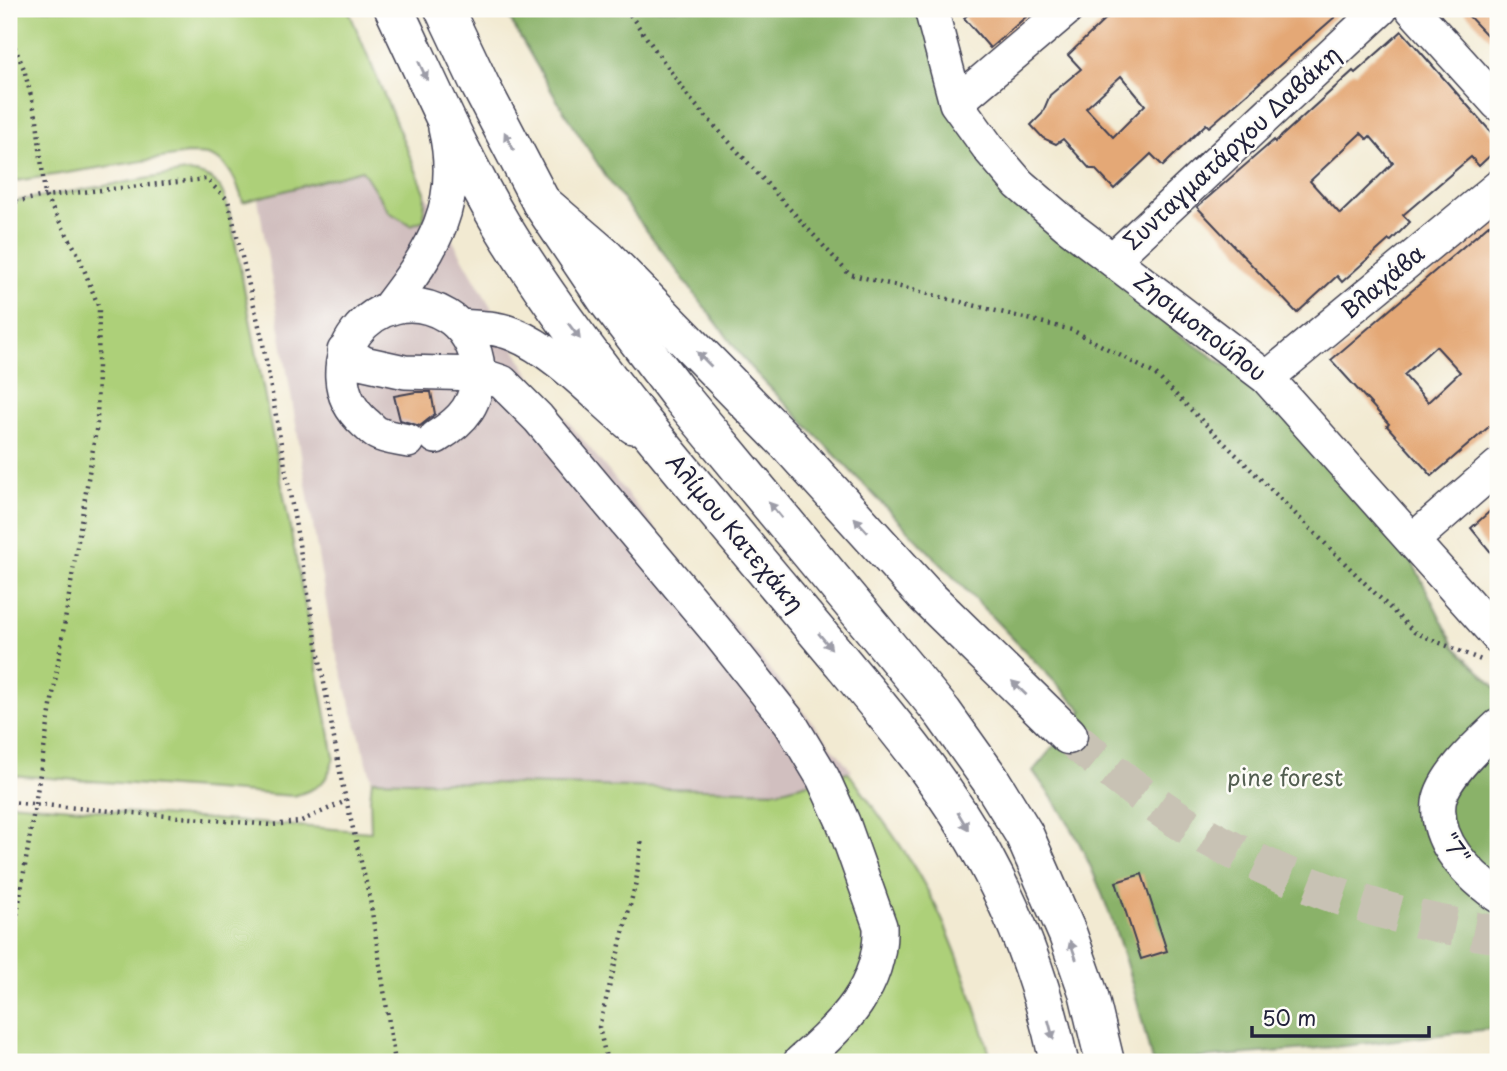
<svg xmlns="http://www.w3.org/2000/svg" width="1507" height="1071" viewBox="0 0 1507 1071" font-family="'Playpen Sans',sans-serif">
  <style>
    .industrial { fill: #d1bfbf }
    .green { fill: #add079; stroke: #68795a; stroke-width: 2 }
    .forest { fill: #8ab269; stroke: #566a52; stroke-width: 2 }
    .building { fill: #e4a876; fill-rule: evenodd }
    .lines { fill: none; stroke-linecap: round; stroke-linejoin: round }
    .highway-tunnel { stroke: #c8c2b4; stroke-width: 38; stroke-dasharray: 38 19; stroke-linecap: butt }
    .minor-casing { stroke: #414052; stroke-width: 36 }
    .major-casing { stroke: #414052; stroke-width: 41 }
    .highway-casing { stroke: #414052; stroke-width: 41 }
    .path { stroke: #414052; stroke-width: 4.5; stroke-dasharray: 2 5; stroke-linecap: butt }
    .minor { stroke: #fff; stroke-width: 33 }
    .major { stroke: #fff; stroke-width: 38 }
    .highway { stroke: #fff; stroke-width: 38 }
    .oneway { fill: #9c9ca7 }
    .labels { text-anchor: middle; stroke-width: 5; stroke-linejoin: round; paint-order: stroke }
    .street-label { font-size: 23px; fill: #22223b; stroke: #fdfcf7 }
    .park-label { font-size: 23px; fill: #535f51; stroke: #fdfcf7 }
  </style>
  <rect width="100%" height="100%" fill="#fdfcf7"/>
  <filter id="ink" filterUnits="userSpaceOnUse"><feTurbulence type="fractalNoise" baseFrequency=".0143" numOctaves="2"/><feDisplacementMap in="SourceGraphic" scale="14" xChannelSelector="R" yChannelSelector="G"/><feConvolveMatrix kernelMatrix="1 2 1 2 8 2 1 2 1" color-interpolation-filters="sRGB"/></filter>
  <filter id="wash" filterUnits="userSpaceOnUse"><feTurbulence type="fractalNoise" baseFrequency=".00686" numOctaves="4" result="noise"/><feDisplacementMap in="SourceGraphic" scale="28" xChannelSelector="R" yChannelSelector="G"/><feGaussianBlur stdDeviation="1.57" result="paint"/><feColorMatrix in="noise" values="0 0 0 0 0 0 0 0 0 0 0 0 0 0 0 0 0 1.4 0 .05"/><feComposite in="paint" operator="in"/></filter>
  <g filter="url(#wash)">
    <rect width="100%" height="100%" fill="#f2ead2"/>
    <path class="industrial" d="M 362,170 L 389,211 L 424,220 L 425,192 L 528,372 L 852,771 L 779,791 L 372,780 L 332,638 L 258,199 Z"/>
    <path class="green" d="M 9,9 L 348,9 L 425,192 L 424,220 L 411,225 L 389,212 L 362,170 L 243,202 C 238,185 230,162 210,156 C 204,153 194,155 187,154 L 9,182 Z
      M 186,172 C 221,175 223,190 231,220 L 334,757 C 327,785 320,787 294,796 L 9,775 L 9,202 Z
      M 848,772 C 883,820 921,870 945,926 C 964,970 979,1016 992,1062 L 9,1062 L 9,803 L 371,832 L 370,798 L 372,780 L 779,791 Z"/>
    <path class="forest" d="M 504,9 L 931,9 L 945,62 L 1018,182 L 1112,257 L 1179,334 L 1256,386 L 1387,511 L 1455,647 L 1498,690 L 1498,1028 L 1345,1046 L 1152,1062 C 1134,984 1110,899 1072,829 C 1061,809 1046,790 1033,771 L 1083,711 L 750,367 L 606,177 L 555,97 Z"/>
    <g id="blocks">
      <path class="building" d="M 974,9 L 1035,9 L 990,48 L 964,18 Z
        M 1116,9 L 1344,9 L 1209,127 L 1206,124 L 1163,166 L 1151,154 L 1114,189 L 1095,169 L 1090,169 L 1063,139 L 1056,144 L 1043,138 L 1031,125 L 1042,114 L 1050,95 L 1081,69 L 1068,55 ZM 1121,76 L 1145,105 L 1113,137 L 1086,108 Z
        M 1462,9 L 1498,9 L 1498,47 Z
        M 1402,31 L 1498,140 L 1498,148 L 1479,166 L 1471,157 L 1403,215 L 1410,222 L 1391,241 L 1389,240 L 1342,282 L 1337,276 L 1297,313 L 1197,207 L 1274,140 L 1275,142 L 1353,71 L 1355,73 ZM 1361,133 L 1367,139 L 1370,136 L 1393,163 L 1340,214 L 1310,181 Z
        M 1498,217 L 1498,419 L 1432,476 L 1387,426 L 1389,424 L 1331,360 ZM 1436,346 L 1460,372 L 1428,402 L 1404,375 Z
        M 416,392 L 431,392 L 435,414 L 420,426 L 400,420 L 394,396 Z
        M 1498,504 L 1498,561 L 1471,528 Z
        M 1142,874 L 1167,951 L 1141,959 L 1116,882 Z"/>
    </g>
  </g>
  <g filter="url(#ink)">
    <use href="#blocks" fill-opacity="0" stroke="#414052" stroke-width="2"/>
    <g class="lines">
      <path class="highway-tunnel" d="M 1068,735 C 1109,769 1150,804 1197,831 C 1276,876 1361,909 1451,926 C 1467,929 1482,933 1498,934"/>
      <defs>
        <path id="minor" d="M 931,9 L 956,103 L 990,150 L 1019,184 L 1068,226 L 1267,378 L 1498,637
          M 1412,9 L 1498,104
          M 956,103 L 1067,9
          M 1113,259 L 1381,9
          M 388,308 C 433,250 463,204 445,128
          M 459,326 C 476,327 496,327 513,334 C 556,351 597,397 633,427
          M 344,351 L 364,363 L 405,372 L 478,374 L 502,382 L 538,418 L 720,635 L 790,723 L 823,778 L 843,822 L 880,926 C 882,987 843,1025 800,1062
          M 1267,378 L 1498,187
          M 408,441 C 399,439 386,438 377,433 C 373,431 369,426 365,423 C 304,368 375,273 447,316 C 464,326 477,348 478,369 C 478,403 464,420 436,437
          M 1413,540 L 1498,466
          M 1498,726 C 1480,743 1442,777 1439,803 C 1435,843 1469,875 1498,896"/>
        <path id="major" d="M 394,9 C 428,81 460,155 501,224 C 543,294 593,360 644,424 C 709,504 776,583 842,662 C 893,723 945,785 983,855 C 1018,919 1044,991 1059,1062
          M 444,9 L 481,87 L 541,202 L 607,300 L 680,396 L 943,713 L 990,779 L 1024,834 L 1068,935 L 1088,992 L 1105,1062"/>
        <path id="highway" d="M 541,202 L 605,257 L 789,445 L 925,595 L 1068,735"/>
      </defs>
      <use href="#minor" class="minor-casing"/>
      <use href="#major" class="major-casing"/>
      <use href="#highway" class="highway-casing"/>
      <path class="path" d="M 626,9 L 691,100 L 849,274 L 1072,330 L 1155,374 L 1414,632 L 1481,660
        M 9,34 L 24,69 L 37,120 L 45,196 L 78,254 L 99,308 L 97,424 L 9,964
        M 9,203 L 45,196 L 206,179 L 228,200 L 262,338 L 342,783 L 370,899 L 395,1062
        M 9,802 L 271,825 L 299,822 L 346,801
        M 607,1062 L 599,1027 L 636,882 L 642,838"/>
      <use href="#minor" class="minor"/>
      <use href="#major" class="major"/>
      <use href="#highway" class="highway"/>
    </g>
    <defs><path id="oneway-solid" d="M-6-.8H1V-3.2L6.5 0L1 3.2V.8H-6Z" transform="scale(1.75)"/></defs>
    <g class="oneway">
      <use href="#oneway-solid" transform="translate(423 71) rotate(65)"/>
      <use href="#oneway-solid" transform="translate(509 141) rotate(-117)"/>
      <use href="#oneway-solid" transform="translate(574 331) rotate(53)"/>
      <use href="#oneway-solid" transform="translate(704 359) rotate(-135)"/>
      <use href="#oneway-solid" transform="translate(775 510) rotate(-130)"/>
      <use href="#oneway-solid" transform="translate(861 525) rotate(-132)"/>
      <use href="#oneway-solid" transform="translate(825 641) rotate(50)"/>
      <use href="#oneway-solid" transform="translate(1019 688) rotate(-136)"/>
      <use href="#oneway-solid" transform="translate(963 821) rotate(59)"/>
      <use href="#oneway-solid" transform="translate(1073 950) rotate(-109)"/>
      <use href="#oneway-solid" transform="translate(1051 1030) rotate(75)"/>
    </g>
  </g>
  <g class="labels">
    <g class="street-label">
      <text transform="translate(1232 148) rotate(-43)" y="8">Συνταγματάρχου Δαβάκη</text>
      <text transform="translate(1383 282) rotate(-40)" y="8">Βλαχάβα</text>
      <text transform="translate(1200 327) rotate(38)" y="8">Ζησιμοπούλου</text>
      <text transform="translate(735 533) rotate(50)" y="8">Αλίμου Κατεχάκη</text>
      <text transform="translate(1455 849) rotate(57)" y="8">"7"</text>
    </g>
    <g class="park-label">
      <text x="1285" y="786">pine forest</text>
    </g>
  </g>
  <rect width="1507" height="1071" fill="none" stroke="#fdfcf7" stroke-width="35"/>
  <path d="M1252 1026v10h177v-10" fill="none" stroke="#22223b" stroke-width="3.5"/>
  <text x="1262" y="1026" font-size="21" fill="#22223b" stroke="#fdfcf7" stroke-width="5" paint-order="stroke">50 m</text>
</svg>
